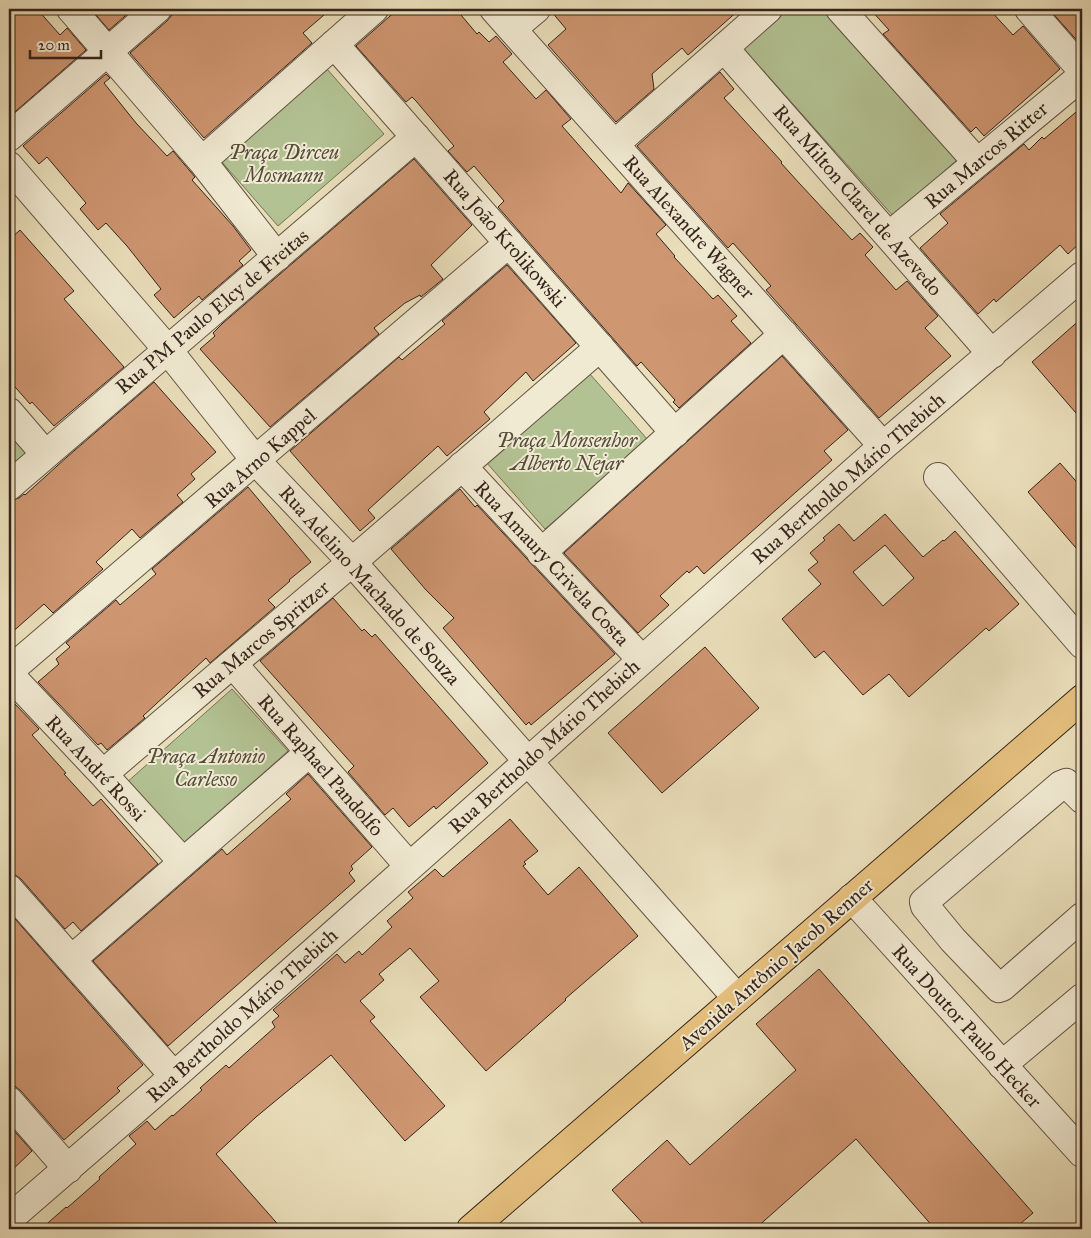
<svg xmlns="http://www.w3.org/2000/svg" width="1091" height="1238" viewBox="0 0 1091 1238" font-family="'IM FELL Great Primer',serif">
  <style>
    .green { fill: #b3c293; stroke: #747257 }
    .building { fill: #ce9671; stroke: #35231b; fill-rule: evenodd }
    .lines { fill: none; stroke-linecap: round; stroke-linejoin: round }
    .minor-casing { stroke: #625243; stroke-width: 30 }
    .major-casing { stroke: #35231b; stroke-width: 30 }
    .minor { stroke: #f1ead3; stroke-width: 28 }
    .major { stroke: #e5c07e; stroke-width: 28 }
    .labels { text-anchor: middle; stroke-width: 4; stroke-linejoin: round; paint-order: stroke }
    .park-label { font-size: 20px; font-style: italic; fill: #544b39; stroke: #f1ead3 }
    .street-label { font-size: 20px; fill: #35231b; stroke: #f1ead3 }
  </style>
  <rect width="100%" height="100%" fill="#eadfbb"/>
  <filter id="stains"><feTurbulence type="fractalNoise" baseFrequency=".004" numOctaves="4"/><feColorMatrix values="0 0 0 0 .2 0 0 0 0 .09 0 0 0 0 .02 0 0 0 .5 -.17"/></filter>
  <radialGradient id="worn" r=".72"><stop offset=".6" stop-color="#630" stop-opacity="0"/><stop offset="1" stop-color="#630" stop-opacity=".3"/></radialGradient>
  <path class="green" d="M 783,9 L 824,9 L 959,158 L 894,217 L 741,46 Z
    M 327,69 L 384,134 L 278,226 L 221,161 Z
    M 589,373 L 648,440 L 545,529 L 486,462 Z
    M 9,410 L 38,442 L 9,469 Z
    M 232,689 L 288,751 L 181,847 L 125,784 Z"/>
  <path class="building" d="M 9,9 L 37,9 L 60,35 L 67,28 L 86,50 L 9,117 Z
    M 91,9 L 130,9 L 132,10 L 109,30 Z
    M 177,9 L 331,9 L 303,33 L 312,43 L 204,138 L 130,53 L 167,21 Z
    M 398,9 L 456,9 L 477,34 L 479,32 L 489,42 L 496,36 L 512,54 L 503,62 L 536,99 L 546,90 L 571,119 L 562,126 L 621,193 L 628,183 L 666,225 L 656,234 L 675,256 L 674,257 L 713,299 L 718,295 L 737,316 L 731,321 L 751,343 L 679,408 L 673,402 L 675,400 L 641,362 L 637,366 L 498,207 L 504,201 L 474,166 L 467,172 L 448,151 L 454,146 L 416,101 L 412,97 L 406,102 L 356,46 Z
    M 551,9 L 740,9 L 688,55 L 682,48 L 652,74 L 654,89 L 616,122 L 548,45 L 566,29 L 551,11 Z
    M 870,9 L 989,9 L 1013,35 L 1023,26 L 1060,69 L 984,136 L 976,127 L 971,132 L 883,34 L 889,30 Z
    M 1049,9 L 1082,9 L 1082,46 Z
    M 720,72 L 734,89 L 724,98 L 782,162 L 781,163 L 800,184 L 852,240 L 860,233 L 873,247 L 865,255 L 896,290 L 907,281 L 938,316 L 925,328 L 951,356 L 879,418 L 766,290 L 771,286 L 733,243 L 728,248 L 637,146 Z
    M 106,74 L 110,78 L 104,83 L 136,123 L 167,156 L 173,151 L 195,177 L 192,180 L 233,226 L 251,250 L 239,261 L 243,265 L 202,300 L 199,296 L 174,318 L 154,295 L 161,289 L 127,246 L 106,223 L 98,230 L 80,209 L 86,203 L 47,157 L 39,164 L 23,146 Z
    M 1082,107 L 1082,241 L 1068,254 L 1060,245 L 996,302 L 994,299 L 978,314 L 920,248 L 948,223 L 940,214 L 1024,144 L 1029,150 L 1042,137 L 1044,139 Z
    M 414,159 L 472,225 L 431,265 L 443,279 L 421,297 L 420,295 L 405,303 L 374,328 L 379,334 L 270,427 L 200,349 L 215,336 L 213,333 L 223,323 Z
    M 20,230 L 74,291 L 64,299 L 124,367 L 54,426 L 32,402 L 30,404 L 9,380 L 9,240 Z
    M 507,265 L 576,343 L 533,381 L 526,372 L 484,412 L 490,419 L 447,456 L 438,446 L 368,510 L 375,518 L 360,531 L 290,451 L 399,357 L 402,360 L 445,324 L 442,321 Z
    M 1082,318 L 1082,420 L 1032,362 Z
    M 782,356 L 848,430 L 824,451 L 832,460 L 704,574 L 697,566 L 689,573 L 687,571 L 660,596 L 669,605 L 638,633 L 564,553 Z
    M 154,382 L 216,452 L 191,474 L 195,479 L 177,495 L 183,502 L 140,538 L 132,529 L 96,562 L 103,569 L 53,613 L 44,604 L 9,635 L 9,501 L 19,498 L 24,494 L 25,495 L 67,457 Z
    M 1060,463 L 1082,488 L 1082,555 L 1028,492 Z
    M 248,487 L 311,562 L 289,580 L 290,581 L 268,600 L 275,607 L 210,663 L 206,658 L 143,716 L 145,718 L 107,750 L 101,743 L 98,745 L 38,682 L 59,664 L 56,659 L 70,647 L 66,643 L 116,600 L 120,605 L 156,574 L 152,569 Z
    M 460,489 L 475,507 L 477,505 L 615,654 L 531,725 L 529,722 L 526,725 L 443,628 L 454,618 L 426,590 L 391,549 Z
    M 885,514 L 923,557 L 943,540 L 944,541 L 955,531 L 1019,604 L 989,631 L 986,628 L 909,697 L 889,674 L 863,695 L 824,651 L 815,658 L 782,619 L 821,584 L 808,570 L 818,562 L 810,553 L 825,540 L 823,538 L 839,524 L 854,541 ZM 885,545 L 914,578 L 883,606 L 853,572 Z
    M 333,598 L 362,631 L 364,629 L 372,637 L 375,634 L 488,763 L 436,809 L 434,806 L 409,827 L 393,808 L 385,815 L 348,772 L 354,766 L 260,661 Z
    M 705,647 L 759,708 L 662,793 L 608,733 Z
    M 14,703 L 39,729 L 32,735 L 66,773 L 64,774 L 93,806 L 101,799 L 158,864 L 81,931 L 73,922 L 65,929 L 21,879 L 14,874 L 9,874 L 9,708 Z
    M 308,774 L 372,847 L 351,866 L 353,869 L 349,873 L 355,881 L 168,1046 L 93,961 L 222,849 L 227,855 L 291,799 L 286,794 Z
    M 510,819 L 538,851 L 524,862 L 526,864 L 523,866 L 548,895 L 579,867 L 638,936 L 565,999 L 566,1000 L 486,1071 L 420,997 L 439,981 L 410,948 L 379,974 L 384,980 L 360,1001 L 375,1017 L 370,1021 L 445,1106 L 405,1141 L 331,1055 L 256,1117 L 216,1154 L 282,1229 L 41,1229 L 66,1207 L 67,1208 L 100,1179 L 99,1177 L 136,1144 L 129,1136 L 140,1127 L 147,1121 L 155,1130 L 172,1115 L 173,1116 L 202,1090 L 200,1088 L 226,1065 L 229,1068 L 275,1027 L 272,1022 L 279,1016 L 273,1010 L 337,954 L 345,963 L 359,951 L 362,955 L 392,927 L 387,921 L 413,898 L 408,892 L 435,869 L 443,877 Z
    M 9,912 L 143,1065 L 117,1088 L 120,1091 L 64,1140 L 21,1091 L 15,1086 L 9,1086 Z
    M 819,969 L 1033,1213 L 1014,1229 L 935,1229 L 856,1139 L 755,1229 L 648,1229 L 612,1190 L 667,1140 L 690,1165 L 796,1070 L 756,1024 Z
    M 9,1125 L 32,1151 L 9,1173 Z"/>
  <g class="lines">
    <defs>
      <path id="minor" d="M 71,9 L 202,161 L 277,257
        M 494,9 L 883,446
        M 840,9 L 977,162
        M 1029,9 L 1082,70
        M 512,29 L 536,9
        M 334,44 L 675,433
        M 724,48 L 992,354
        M 9,137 L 157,9
        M 615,144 L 768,9
        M 202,161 L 374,9
        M 9,166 L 167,349 L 256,461 L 352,562 L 737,998
        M 890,235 L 1082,76
        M 9,412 L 45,454
        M 462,466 L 642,660
        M 938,477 L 1082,644
        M 9,486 L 416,137
        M 541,553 L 784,334
        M 233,664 L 409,866
        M 9,671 L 509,243
        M 9,674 L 103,774 L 183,862
        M 103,774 L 352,562 L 600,347
        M 1082,799 L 1066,783 L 1061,785 L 924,902 L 925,906 L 953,940 L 999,988 L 1002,987 L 1082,917
        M 9,889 L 174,1076
        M 852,898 L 1082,1153
        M 72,959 L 310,752
        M 1002,1065 L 1082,998
        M 9,1101 L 68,1169
        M 9,1219 L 174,1076 L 883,446 L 1082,276"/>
      <path id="major" d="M 471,1229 L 1082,699"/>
    </defs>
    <use href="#minor" class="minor-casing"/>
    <use href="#major" class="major-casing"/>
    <use href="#minor" class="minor"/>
    <use href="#major" class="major"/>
  </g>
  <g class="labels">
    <g class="park-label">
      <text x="284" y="159">Praça Dirceu<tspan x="284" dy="23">Mosmann</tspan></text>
      <text x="567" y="447">Praça Monsenhor<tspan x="567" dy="23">Alberto Nejar</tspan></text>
      <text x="206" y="763">Praça Antonio<tspan x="206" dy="23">Carlesso</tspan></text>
    </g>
    <g class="street-label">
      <text transform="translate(986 155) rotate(-40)" y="7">Rua Marcos Ritter</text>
      <text transform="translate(858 200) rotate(49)" y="7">Rua Milton Clarel de Azevedo</text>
      <text transform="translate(689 227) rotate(48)" y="7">Rua Alexandre Wagner</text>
      <text transform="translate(505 238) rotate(49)" y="7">Rua João Krolikowski</text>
      <text transform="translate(212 311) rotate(-40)" y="7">Rua PM Paulo Elcy de Freitas</text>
      <text transform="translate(260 458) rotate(-41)" y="7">Rua Arno Kappel</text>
      <text transform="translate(848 478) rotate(-41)" y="7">Rua Bertholdo Mário Thebich</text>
      <text transform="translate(552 563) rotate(47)" y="7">Rua Amaury Crivela Costa</text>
      <text transform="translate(370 585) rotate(48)" y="7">Rua Adelino Machado de Souza</text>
      <text transform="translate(261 639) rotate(-40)" y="7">Rua Marcos Spritzer</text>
      <text transform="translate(544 746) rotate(-42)" y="7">Rua Bertholdo Mário Thebich</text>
      <text transform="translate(321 765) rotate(49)" y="7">Rua Raphael Pandolfo</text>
      <text transform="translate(96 768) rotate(47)" y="7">Rua André Rossi</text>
      <text transform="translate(776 964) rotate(-41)" y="7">Avenida Antônio Jacob Renner</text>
      <text transform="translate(242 1015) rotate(-42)" y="7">Rua Bertholdo Mário Thebich</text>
      <text transform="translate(967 1026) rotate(48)" y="7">Rua Doutor Paulo Hecker</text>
    </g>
  </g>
  <rect width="1091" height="1238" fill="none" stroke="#eadfbb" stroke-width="30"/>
  <rect x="10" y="10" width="1071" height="1218" fill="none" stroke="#35231b" stroke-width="2.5"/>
  <rect x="15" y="15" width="1061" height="1208" fill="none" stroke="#35231b"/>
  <path d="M30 50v8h71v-8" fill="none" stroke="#35231b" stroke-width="2.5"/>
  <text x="38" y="50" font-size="15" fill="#35231b" stroke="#f1ead3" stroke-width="4" paint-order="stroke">20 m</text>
  <rect width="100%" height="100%" filter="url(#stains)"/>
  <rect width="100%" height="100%" fill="url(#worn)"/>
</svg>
